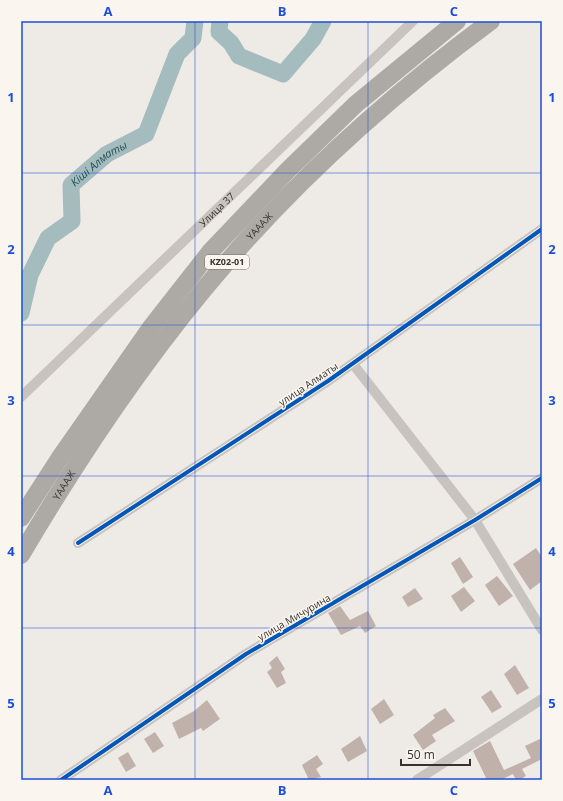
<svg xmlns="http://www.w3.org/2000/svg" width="563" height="801" viewBox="0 0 563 801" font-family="'Open Sans',sans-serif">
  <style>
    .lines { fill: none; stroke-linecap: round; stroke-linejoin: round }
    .river { stroke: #a4bcbe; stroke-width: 17 }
    .building { fill: #c0b2aa }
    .minor { stroke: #c8c3be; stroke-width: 10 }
    .motorway { stroke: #adaaa5; stroke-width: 18 }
    .cycleway-casing { stroke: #faf5ef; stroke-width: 6 }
    .cycleway { stroke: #0057b8; stroke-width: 4 }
    .grid { fill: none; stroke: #1d4ed8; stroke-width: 1; stroke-opacity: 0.55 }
    .labels { text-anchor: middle; stroke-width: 3; stroke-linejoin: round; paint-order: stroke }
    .shield { fill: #faf5ef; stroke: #736c66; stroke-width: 1 }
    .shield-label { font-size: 9px; font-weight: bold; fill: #39312c }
    .street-label { font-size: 10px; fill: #39312c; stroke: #faf5ef }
    .water-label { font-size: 11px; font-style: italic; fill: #255057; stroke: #faf5ef }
    .neatline { fill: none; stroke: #1d4ed8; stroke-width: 1.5 }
    .grid-label { font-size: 13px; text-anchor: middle; font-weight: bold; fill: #1d4ed8 }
  </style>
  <rect width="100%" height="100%" fill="#eeebe6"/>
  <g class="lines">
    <g class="river">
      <path d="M 220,21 L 219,32 L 231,43 L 239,56 L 283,74 L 313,39 L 323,21"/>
      <path id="s1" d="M 21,313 L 30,275 L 48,238 L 72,221 L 71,185 L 107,154 L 146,134 L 177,54 L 193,38 L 195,21"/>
    </g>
  </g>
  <path class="building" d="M 536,548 L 542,557 L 542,581 L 530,590 L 513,564 Z
    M 460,557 L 473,577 L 463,584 L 451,563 Z
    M 497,576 L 513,596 L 499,606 L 485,585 Z
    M 464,587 L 475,601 L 461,612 L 451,596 Z
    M 415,588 L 423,599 L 408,607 L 402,597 Z
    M 340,606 L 350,620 L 368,611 L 376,626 L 365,633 L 360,626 L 341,635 L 328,613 Z
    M 277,656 L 285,669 L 281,672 L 286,683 L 277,688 L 267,672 L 272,668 L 269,663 Z
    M 515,665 L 529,688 L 517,695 L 504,674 Z
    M 491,690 L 502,707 L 492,713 L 481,697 Z
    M 384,699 L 394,715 L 380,724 L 371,709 Z
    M 207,700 L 220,719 L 203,731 L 201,728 L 179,739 L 172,723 L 194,711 Z
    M 445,708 L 455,721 L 432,735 L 436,741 L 423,750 L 413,735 L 435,718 L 433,715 Z
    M 155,732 L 164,746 L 153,753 L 144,739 Z
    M 360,736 L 367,751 L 348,762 L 341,749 Z
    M 542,738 L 542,759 L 522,769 L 526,776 L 519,780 L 516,780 L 513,774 L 500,780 L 487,780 L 473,751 L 490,741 L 504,770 L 531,758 L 525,746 Z
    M 128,752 L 136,766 L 126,772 L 118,758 Z
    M 317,755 L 323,764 L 316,769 L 321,777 L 309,780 L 302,765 Z"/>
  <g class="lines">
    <g class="minor">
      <path d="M 353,364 L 475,520 L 542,630"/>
      <path id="s2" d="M 21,397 L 413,21"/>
      <path d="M 78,543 L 328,381 L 542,229"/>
      <path d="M 61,780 L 246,654 L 475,520 L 542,478"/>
      <path d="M 417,780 L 542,699"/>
    </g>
    <g class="motorway">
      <path d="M 21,518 L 59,459 L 152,326 L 210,252 L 288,170 L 356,104 L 457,21"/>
      <path id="s3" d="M 21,555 C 81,453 148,353 226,263 C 304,173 395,92 491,21"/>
    </g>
    <defs>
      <path id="cycleway" d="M 78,543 L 328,381 L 542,229
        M 61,780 L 246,654 L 475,520 L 542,478"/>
    </defs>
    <use href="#cycleway" class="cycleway-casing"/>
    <use href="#cycleway" class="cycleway"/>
  </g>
  <path class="grid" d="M 195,21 L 195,780M 368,21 L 368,780M 21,173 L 542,173M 21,325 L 542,325M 21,476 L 542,476M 21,628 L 542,628"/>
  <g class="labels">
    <rect class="shield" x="205" y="255" width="44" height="14" rx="3"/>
    <g class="shield-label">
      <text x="227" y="265">KZ02-01</text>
    </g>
    <g class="street-label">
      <text dy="4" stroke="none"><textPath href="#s2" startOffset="271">Улица 37</textPath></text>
      <text dy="4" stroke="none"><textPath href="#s3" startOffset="407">ҮАААЖ</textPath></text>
      <text transform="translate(308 384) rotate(-34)" y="4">улица Алматы</text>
      <text dy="4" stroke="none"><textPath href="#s3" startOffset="82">ҮАААЖ</textPath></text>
      <text transform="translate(294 617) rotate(-30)" y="4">улица Мичурина</text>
    </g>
    <g class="water-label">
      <text dy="4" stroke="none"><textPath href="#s1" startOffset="181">Кіші Алматы</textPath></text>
    </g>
  </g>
  <rect width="563" height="801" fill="none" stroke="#faf5ef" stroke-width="44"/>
  <path d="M401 759v6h69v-6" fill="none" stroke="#39312c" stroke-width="2"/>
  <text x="407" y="759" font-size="12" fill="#39312c" stroke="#faf5ef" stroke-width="3" paint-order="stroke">50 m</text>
  <rect x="22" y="22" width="519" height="757" class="neatline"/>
  <g class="grid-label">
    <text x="108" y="16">A</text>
    <text x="282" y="16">B</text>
    <text x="454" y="16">C</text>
    <text x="11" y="102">1</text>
    <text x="552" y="102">1</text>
    <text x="11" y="254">2</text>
    <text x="552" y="254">2</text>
    <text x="11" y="405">3</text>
    <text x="552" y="405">3</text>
    <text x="11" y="556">4</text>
    <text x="552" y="556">4</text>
    <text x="11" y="708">5</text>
    <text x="552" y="708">5</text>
    <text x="108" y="795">A</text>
    <text x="282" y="795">B</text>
    <text x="454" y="795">C</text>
  </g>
</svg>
